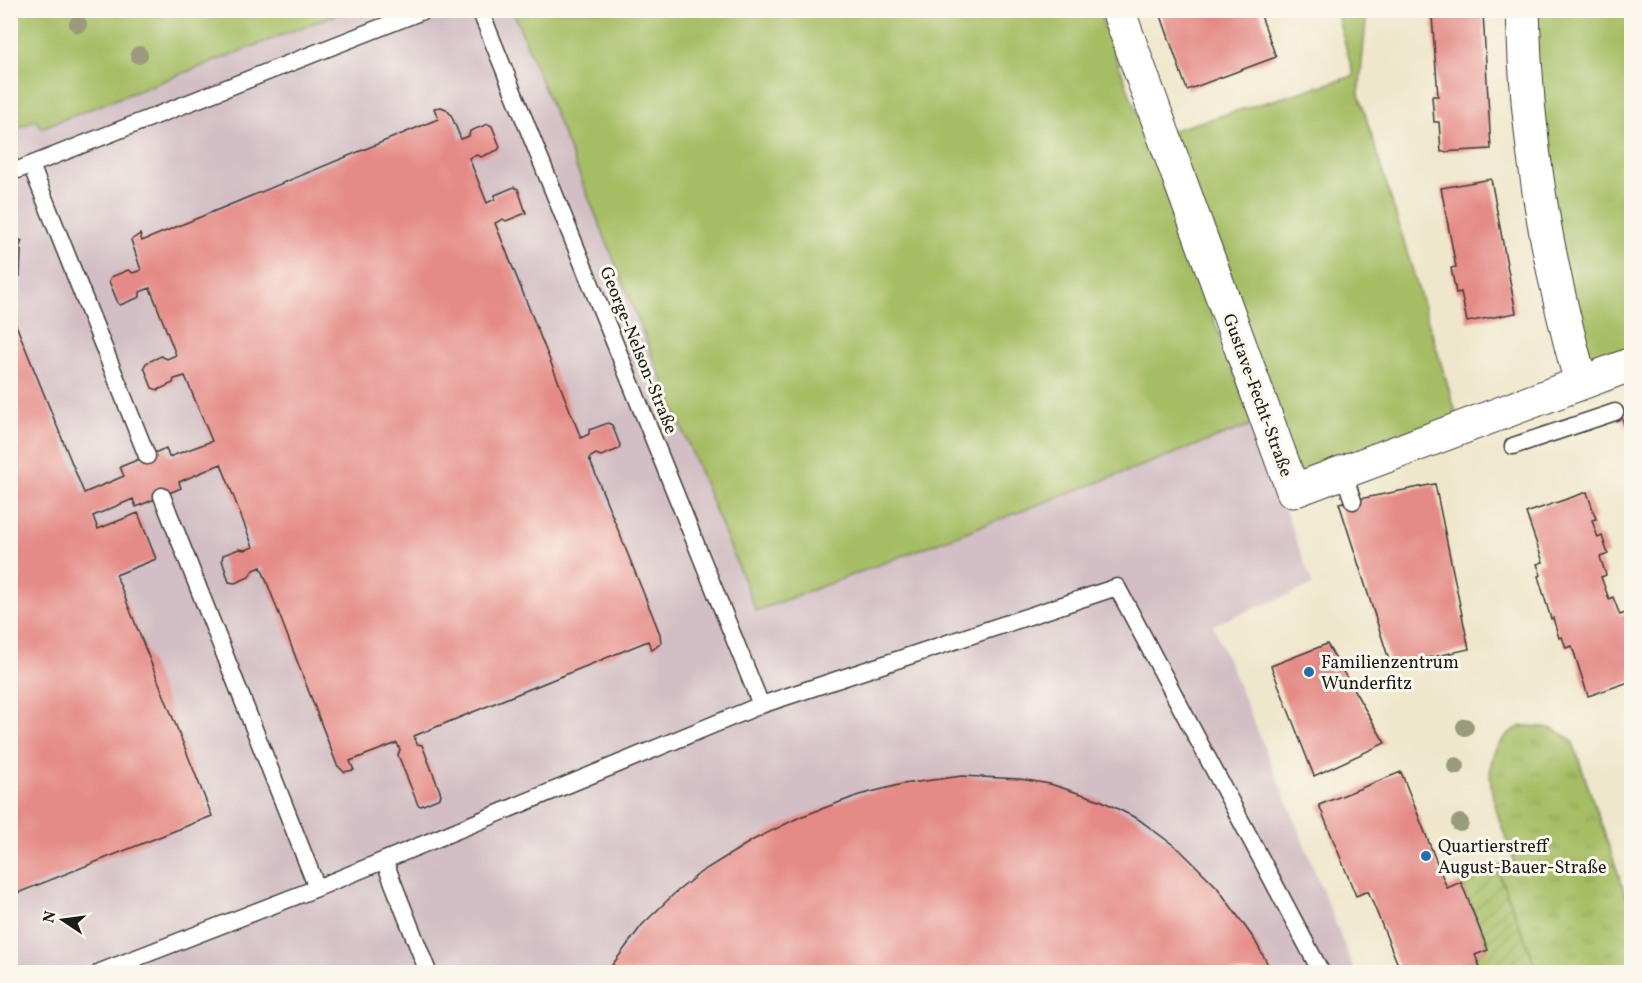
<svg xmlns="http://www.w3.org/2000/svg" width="1642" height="983" viewBox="0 0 1642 983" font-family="Vollkorn,serif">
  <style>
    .industrial { fill: #d2bec4 }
    .grass { fill: #a5bd63; stroke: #606c40; stroke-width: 1.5 }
    .park { fill: url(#park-tufts); stroke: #606c40; stroke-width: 1.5 }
    .garden { fill: url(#garden-furrows); stroke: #606c40; stroke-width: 1.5 }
    .building { fill: #e58b87 }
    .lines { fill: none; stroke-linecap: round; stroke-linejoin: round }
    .service-casing { stroke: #3c3a36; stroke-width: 19 }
    .minor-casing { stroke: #3c3a36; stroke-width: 35 }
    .service { stroke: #fff; stroke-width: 16 }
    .minor { stroke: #fff; stroke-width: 33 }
    .tree { fill: #999b7b }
    .poi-dot { fill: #1f6fb2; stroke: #fbf7ec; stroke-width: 2 }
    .labels { text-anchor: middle; stroke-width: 6; stroke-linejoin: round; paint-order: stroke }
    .street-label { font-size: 18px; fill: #1c1c1c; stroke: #fbf7ec }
    .poi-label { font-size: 18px; fill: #1c1c1c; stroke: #fbf7ec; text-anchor: start }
  </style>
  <defs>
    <pattern id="park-tufts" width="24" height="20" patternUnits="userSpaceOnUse" patternTransform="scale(1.5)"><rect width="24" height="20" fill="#a5bd63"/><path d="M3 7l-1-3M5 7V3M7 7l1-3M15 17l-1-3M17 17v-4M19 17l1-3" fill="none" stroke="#8da255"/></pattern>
    <pattern id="garden-furrows" width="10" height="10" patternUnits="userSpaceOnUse" patternTransform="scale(1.5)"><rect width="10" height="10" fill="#a5bd63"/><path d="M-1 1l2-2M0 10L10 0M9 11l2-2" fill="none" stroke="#8da255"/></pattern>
  </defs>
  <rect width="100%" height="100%" fill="#fbf7ec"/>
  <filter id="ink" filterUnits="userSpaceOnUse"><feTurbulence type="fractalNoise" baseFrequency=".0167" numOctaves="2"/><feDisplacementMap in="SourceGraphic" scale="12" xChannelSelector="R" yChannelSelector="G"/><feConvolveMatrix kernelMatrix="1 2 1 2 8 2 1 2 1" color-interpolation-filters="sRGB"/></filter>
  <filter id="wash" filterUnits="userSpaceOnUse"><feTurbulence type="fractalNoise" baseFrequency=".008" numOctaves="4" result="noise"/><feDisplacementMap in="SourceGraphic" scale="24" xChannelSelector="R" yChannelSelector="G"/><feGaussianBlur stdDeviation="1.35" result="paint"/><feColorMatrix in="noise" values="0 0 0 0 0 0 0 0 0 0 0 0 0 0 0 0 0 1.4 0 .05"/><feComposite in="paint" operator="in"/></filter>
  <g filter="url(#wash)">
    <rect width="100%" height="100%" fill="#efe7cc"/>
    <path class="industrial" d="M 345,11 L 1099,11 L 1313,585 L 1213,625 L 1289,806 L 1355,972 L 11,972 L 11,131 L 36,120 L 41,128 Z"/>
    <path class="grass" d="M 11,10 L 345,10 L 345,11 L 41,128 L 36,120 L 11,131 Z
      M 513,11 L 1099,11 L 1253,424 L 756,611 Z
      M 1336,11 L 1367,11 L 1359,94 L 1461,429 L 1293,491 L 1163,133 L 1354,76 Z
      M 1523,11 L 1631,11 L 1631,364 L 1581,383 Z"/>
    <path class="park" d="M 1521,726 C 1543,726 1554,726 1572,740 L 1631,910 L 1631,972 L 1538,972 L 1496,867 L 1514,861 C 1500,818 1465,753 1521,726 Z"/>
    <path class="garden" d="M 1496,867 L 1538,972 L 1482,972 L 1475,955 L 1488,949 L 1461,882 Z"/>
    <g id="blocks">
      <path class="building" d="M 1159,10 L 1259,10 L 1276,57 L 1187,90 Z
        M 1483,13 L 1491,149 L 1441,152 L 1439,122 L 1434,122 L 1432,96 L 1438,96 L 1432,16 Z
        M 441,107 L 446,109 L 451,115 L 461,139 L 469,136 L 470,131 L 488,124 L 492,126 L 500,147 L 498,150 L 481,157 L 477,155 L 469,158 L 487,203 L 495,199 L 495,195 L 514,187 L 518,189 L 526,213 L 506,221 L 503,219 L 495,223 L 581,438 L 589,434 L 589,430 L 608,423 L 612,425 L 620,445 L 619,449 L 601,456 L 596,454 L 589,458 L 660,634 L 661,643 L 652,650 L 648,641 L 414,736 L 417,744 L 422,745 L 441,794 L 440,798 L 421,806 L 418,805 L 398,755 L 400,750 L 397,743 L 350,761 L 354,770 L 344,772 L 337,765 L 261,567 L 252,571 L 249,577 L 235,583 L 229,582 L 222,560 L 223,555 L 239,549 L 245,550 L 253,547 L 221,464 L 179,482 L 181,488 L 136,507 L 133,499 L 93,516 L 98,529 L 138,513 L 156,559 L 116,575 L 212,816 L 10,896 L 10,310 L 84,493 L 124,476 L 120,467 L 147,456 L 166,448 L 169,457 L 212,441 L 185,376 L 174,379 L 173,383 L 158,390 L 152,388 L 144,367 L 146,363 L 161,356 L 167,359 L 176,355 L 150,288 L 140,292 L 140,297 L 120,305 L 118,303 L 109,281 L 111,277 L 128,270 L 133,273 L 141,270 L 131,240 L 140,234 L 142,241 L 438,119 L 434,108 Z
        M 1491,179 L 1516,313 L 1467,322 L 1461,292 L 1456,293 L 1451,268 L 1456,267 L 1441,188 Z
        M 10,236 L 22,241 L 19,248 L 21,251 L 20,276 L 10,288 Z
        M 1632,408 L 1632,425 L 1625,427 L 1620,412 Z
        M 1435,484 L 1469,649 L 1391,666 L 1339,503 Z
        M 1587,492 L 1596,519 L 1592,520 L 1598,538 L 1602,536 L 1608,554 L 1600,557 L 1606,575 L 1601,577 L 1609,599 L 1613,597 L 1620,615 L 1628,612 L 1630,619 L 1628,620 L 1632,630 L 1632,681 L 1588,696 L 1572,646 L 1566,648 L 1562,637 L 1559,638 L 1553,618 L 1551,619 L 1538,576 L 1541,575 L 1537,564 L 1543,562 L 1526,513 Z
        M 1327,644 L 1385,743 L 1314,776 L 1271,666 Z
        M 1401,772 L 1447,888 L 1461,882 L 1488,950 L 1475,955 L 1482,972 L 1401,972 L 1368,891 L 1356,896 L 1319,805 Z
        M 962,776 L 1020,779 L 1050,784 L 1100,800 L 1138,819 L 1180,850 L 1217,887 L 1254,939 L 1272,972 L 607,972 L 642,925 L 674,894 L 701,872 L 753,840 L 800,817 L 859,795 L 903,784 Z"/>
    </g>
  </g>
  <g filter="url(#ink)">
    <use href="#blocks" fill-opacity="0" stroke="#3c3a36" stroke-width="1.5"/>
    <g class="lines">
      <defs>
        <path id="service" d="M 480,10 L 761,705
          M 31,165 L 147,456
          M 10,173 L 425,10
          M 1513,446 L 1615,412
          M 1343,472 L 1353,501
          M 162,496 L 317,888
          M 384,860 L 428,972
          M 100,972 L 317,888 L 761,705 L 1117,587 L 1321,972"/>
        <path id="minor" d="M 1118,10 L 1293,491 L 1632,364
          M 1523,10 C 1526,142 1546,257 1581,383"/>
      </defs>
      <use href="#service" class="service-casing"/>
      <use href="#minor" class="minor-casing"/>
      <use href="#service" class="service"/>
      <use href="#minor" class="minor"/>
    </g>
    <g class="tree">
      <circle cx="78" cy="24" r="9"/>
      <circle cx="139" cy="55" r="9"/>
      <circle cx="1465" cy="727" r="9"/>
      <circle cx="1456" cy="766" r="9"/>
      <circle cx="1460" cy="823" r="9"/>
    </g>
  </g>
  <g class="poi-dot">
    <circle cx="1309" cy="672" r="6"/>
    <circle cx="1426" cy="856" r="6"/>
  </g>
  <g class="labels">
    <g class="street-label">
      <text transform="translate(639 350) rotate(68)" y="6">George-Nelson-Straße</text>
      <text transform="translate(1258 395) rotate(70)" y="6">Gustave-Fecht-Straße</text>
    </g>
    <g class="poi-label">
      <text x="1321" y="668">Familienzentrum<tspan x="1321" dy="21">Wunderfitz</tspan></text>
      <text x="1438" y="852">Quartierstreff<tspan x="1438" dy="21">August-Bauer-Straße</tspan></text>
    </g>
  </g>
  <rect width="1642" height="983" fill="none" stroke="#fbf7ec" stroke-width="36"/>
  <g transform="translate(63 920) rotate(283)" stroke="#fbf7ec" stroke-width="4.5" paint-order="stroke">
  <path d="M0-4.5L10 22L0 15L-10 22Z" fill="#1c1c1c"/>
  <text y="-9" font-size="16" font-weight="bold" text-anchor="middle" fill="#1c1c1c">N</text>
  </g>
</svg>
